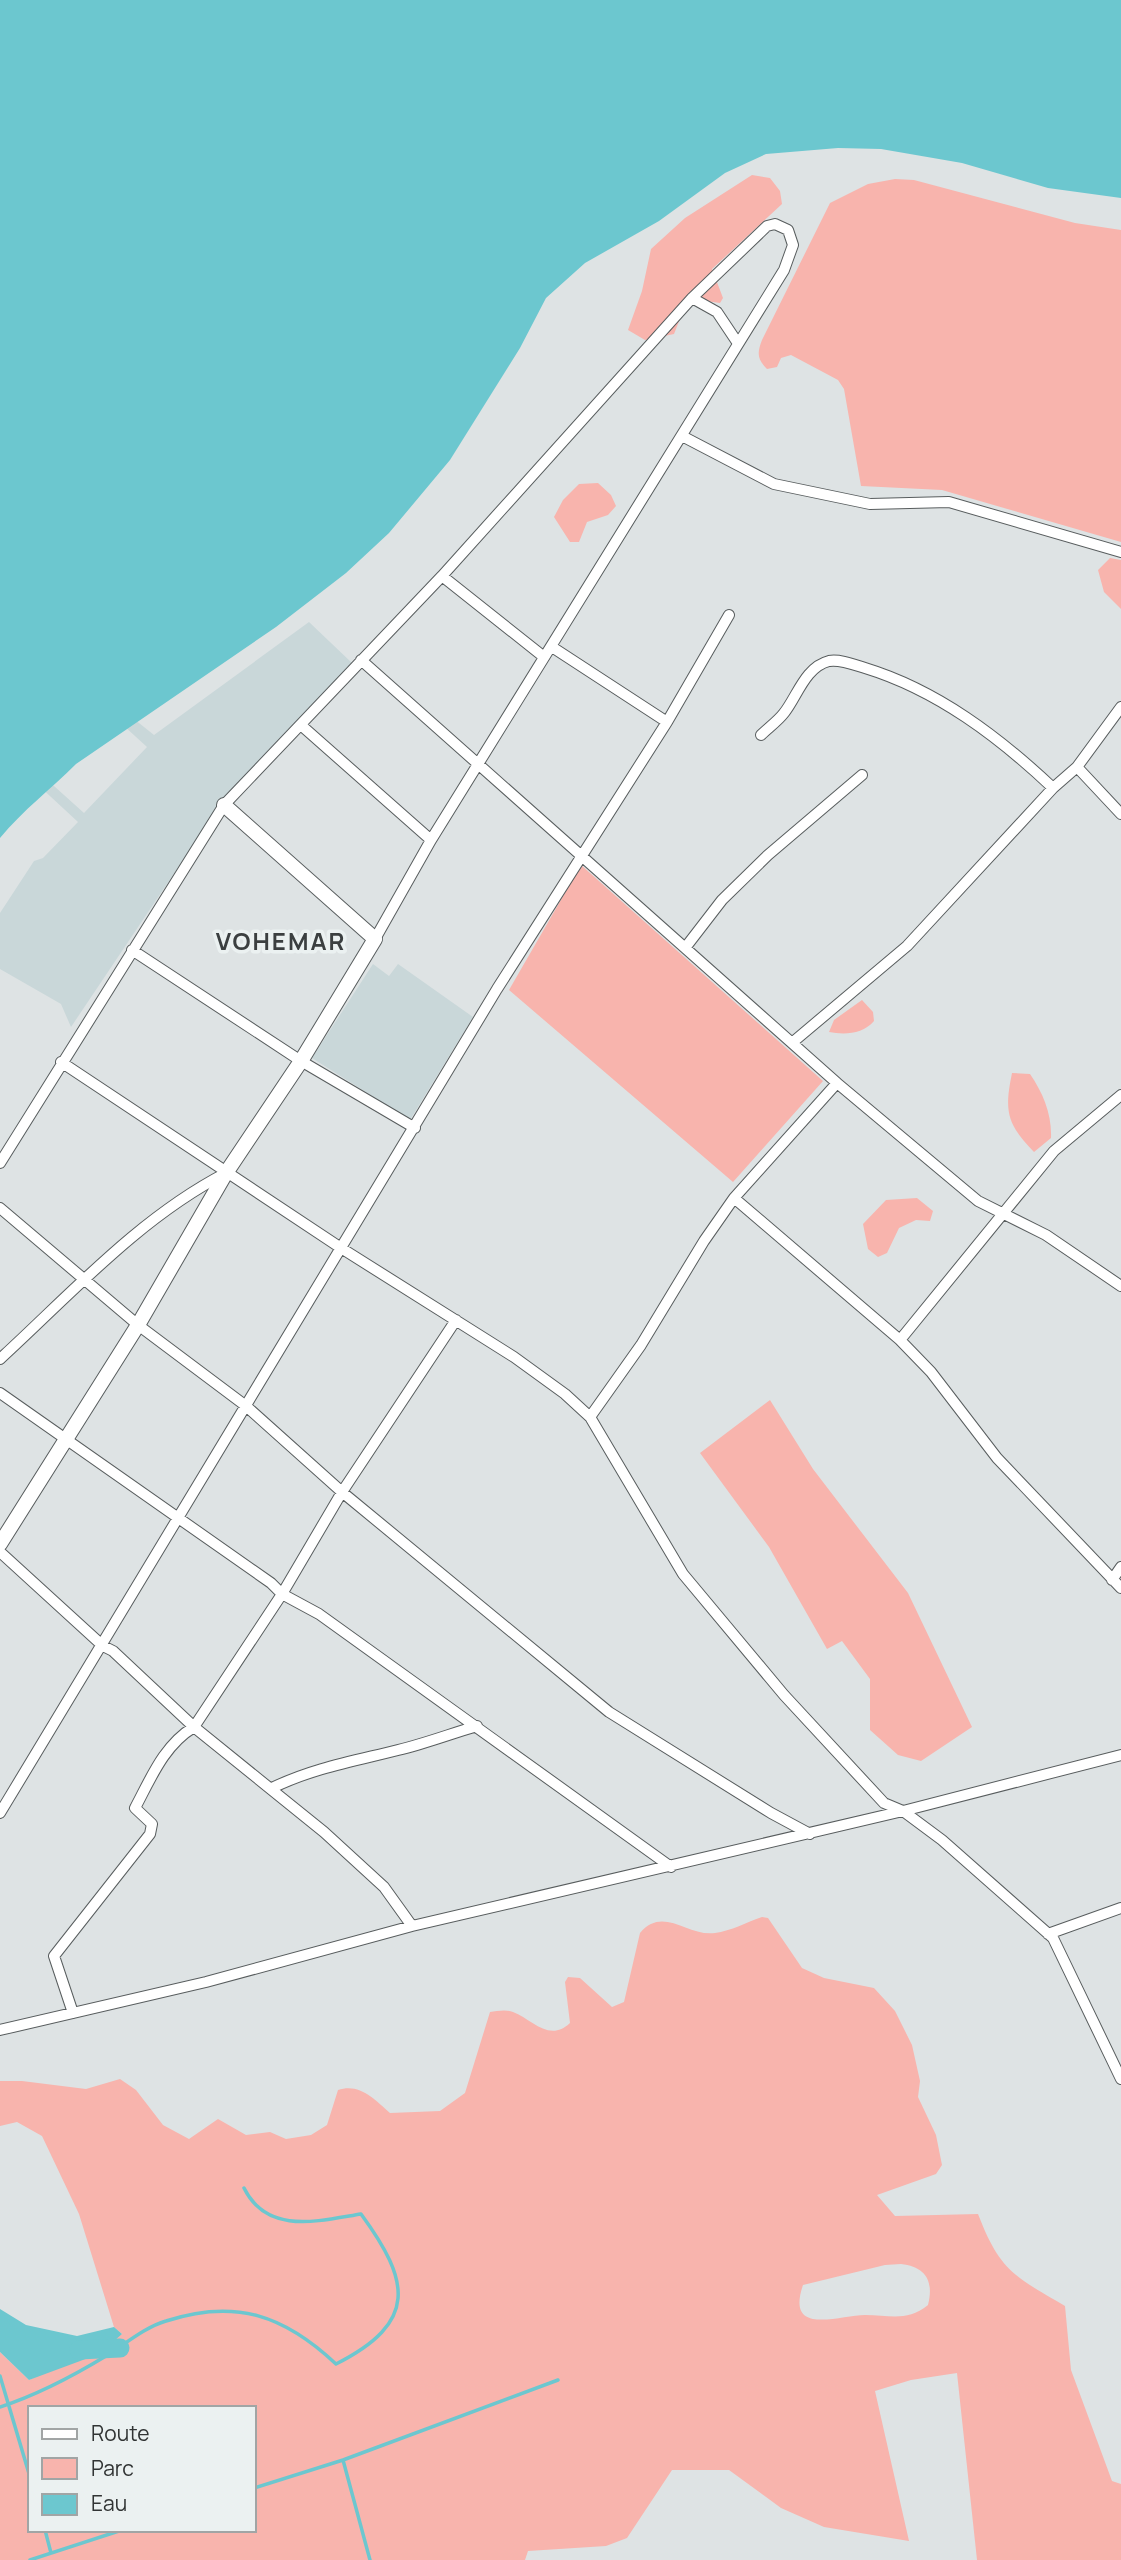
<svg xmlns="http://www.w3.org/2000/svg" width="1121" height="2560" viewBox="0 0 1121 2560" font-family="Manrope,sans-serif">
  <style>
    .built { fill: #c9d7d9; fill-rule: evenodd }
    .green { fill: #f8b4ad; fill-rule: evenodd }
    .water { fill: #6cc7cf }
    .lines { fill: none; stroke-linecap: round; stroke-linejoin: round }
    .stream { stroke: #6cc7cf; stroke-width: 3.5 }
    .river { stroke: #6cc7cf; stroke-width: 19 }
    .street-casing { stroke: #585d5e; stroke-width: 12 }
    .secondary-casing { stroke: #585d5e; stroke-width: 16 }
    .street { stroke: #fff; stroke-width: 10 }
    .secondary { stroke: #fff; stroke-width: 14 }
    .labels { text-anchor: middle; stroke-width: 7; stroke-linejoin: round; paint-order: stroke }
    .district-label { font-size: 24px; font-weight: bold; letter-spacing: 2px; fill: #3b3f40; stroke: #ebf1f1 }
  </style>
  <rect width="100%" height="100%" fill="#dee3e4"/>
  <path class="built" d="M 309,622 L 352,663 L 228,793 L 71,1027 L 61,1004 L 0,969 L 0,913 L 34,861 L 43,858 L 78,822 L 37,784 L 119,707 L 154,735 ZM 112,715 L 147,747 L 84,813 L 44,777 Z
    M 373,964 L 389,976 L 398,964 L 473,1017 L 410,1120 L 312,1058 Z"/>
  <path class="green" d="M 752,175 L 770,178 L 780,191 L 782,204 L 712,269 L 723,298 L 720,303 L 706,301 L 691,291 L 674,334 L 645,340 L 628,330 L 642,291 L 651,249 L 685,218 Z
    M 895,179 L 914,180 L 1075,223 L 1121,230 L 1121,542 L 942,490 L 861,486 L 844,389 L 838,380 L 791,355 L 781,358 L 777,367 L 767,369 C 757,359 757,353 762,340 L 830,203 L 868,184 Z
    M 598,483 L 611,495 L 616,506 L 608,515 L 587,522 L 579,542 L 570,542 L 554,517 L 563,500 L 579,484 Z
    M 1110,558 L 1121,560 L 1121,609 L 1104,592 L 1098,570 Z
    M 581,865 L 823,1081 L 733,1182 L 509,990 Z
    M 862,1000 L 873,1012 L 874,1021 C 863,1034 845,1035 829,1032 L 834,1020 Z
    M 1012,1073 L 1030,1074 C 1043,1093 1052,1114 1051,1138 L 1034,1152 C 1007,1124 1004,1112 1012,1073 Z
    M 917,1198 L 933,1211 L 930,1221 L 916,1220 L 899,1228 L 887,1253 L 878,1257 L 868,1249 L 863,1224 L 886,1200 Z
    M 770,1400 L 813,1469 L 908,1593 L 972,1727 L 921,1761 L 898,1755 L 870,1730 L 870,1679 L 842,1641 L 827,1649 L 769,1547 L 700,1453 Z
    M 762,1917 L 768,1918 L 802,1968 L 824,1978 L 874,1988 L 895,2011 L 912,2045 L 920,2081 L 918,2097 L 936,2135 L 942,2165 L 936,2174 L 877,2195 L 895,2216 L 978,2214 C 1000,2271 1014,2276 1065,2306 L 1071,2370 L 1112,2481 L 1121,2484 L 1121,2560 L 977,2560 L 957,2373 L 911,2380 L 875,2391 L 909,2541 L 824,2527 L 781,2508 L 729,2470 L 672,2470 L 627,2538 L 606,2546 L 528,2551 L 525,2560 L 0,2560 L 0,2352 L 29,2380 L 122,2334 L 114,2327 L 79,2214 L 42,2136 L 17,2122 L 0,2126 L 0,2081 L 22,2081 L 86,2089 L 120,2079 L 136,2090 L 163,2125 L 189,2139 L 218,2119 L 246,2135 L 270,2132 L 286,2139 L 311,2135 L 327,2125 L 338,2090 C 360,2083 374,2099 390,2113 L 440,2111 L 465,2093 L 490,2012 C 497,2011 506,2009 513,2012 C 532,2019 549,2043 570,2023 L 565,1982 L 568,1977 L 580,1978 L 612,2007 L 624,2002 L 640,1933 C 663,1905 688,1937 715,1933 C 731,1931 747,1922 762,1917 ZM 901,2264 C 926,2267 934,2281 928,2305 C 907,2322 890,2315 865,2315 C 840,2315 785,2337 803,2285 L 885,2265 ZM 30,2408 L 254,2408 L 254,2530 L 30,2530 Z"/>
  <path class="water" d="M 0,0 L 1121,0 L 1121,198 L 1048,188 L 962,163 L 881,149 L 838,148 L 766,154 L 725,173 L 659,221 L 585,263 L 546,298 L 520,348 L 450,460 L 389,533 L 346,573 L 276,627 L 76,764 C 51,789 23,810 0,838 Z
    M 0,2309 L 26,2325 L 77,2336 L 114,2327 L 122,2334 L 99,2354 L 29,2380 L 0,2352 Z"/>
  <g class="lines">
    <path class="stream" d="M 0,2376 L 30,2477
      M 0,2407 C 37,2395 73,2376 106,2356 C 124,2345 145,2327 166,2321 C 236,2298 285,2316 336,2364 C 419,2322 410,2281 361,2214 C 318,2221 267,2235 244,2188
      M 343,2460 L 370,2560
      M 254,2488 L 343,2460 L 558,2380
      M 45,2530 L 51,2553
      M 30,2560 L 122,2530"/>
    <path class="river" d="M 79,2350 L 120,2348"/>
    <defs>
      <path id="street" d="M 692,298 L 717,312 L 737,342
        M 682,436 L 774,484 L 870,504 L 949,502 L 1121,552
        M 442,576 L 544,657
        M 552,647 L 667,722
        M 361,660 L 837,1083 L 978,1201 L 1046,1235 L 1121,1286
        M 302,726 L 431,840
        M 761,735 C 768,728 778,721 784,713 C 797,697 805,667 829,661 C 840,659 855,665 865,668 C 937,690 999,737 1053,788
        M 1077,767 L 1121,814
        M 685,948 L 722,900 L 768,855 L 862,775
        M 132,950 L 301,1061 L 415,1128
        M 793,1042 L 907,946 L 1053,788 L 1077,767 L 1121,707
        M 61,1062 L 341,1248 L 514,1357 L 565,1394 L 590,1417 L 683,1574 L 784,1695 L 884,1803 L 903,1811 L 942,1840 L 1053,1938 L 1121,2079
        M 0,1163 L 224,805 L 442,576 L 692,298 L 767,226 L 775,224 L 788,230 L 793,245 L 784,270 L 431,840 L 375,939
        M 734,1198 L 900,1340 L 931,1372 L 997,1458 L 1121,1588
        M 0,1208 L 138,1325 L 246,1406 L 342,1492 L 609,1712 L 771,1813 L 810,1834
        M 900,1340 L 1054,1151 L 1121,1095
        M 0,1359 C 71,1294 139,1218 226,1173
        M 0,1393 L 271,1583 L 282,1594 L 319,1614 L 671,1867
        M 590,1417 L 641,1345 L 704,1241 L 734,1198 L 837,1083
        M 0,1552 L 103,1646 L 113,1651 L 194,1727 L 324,1832 L 384,1887 L 412,1926
        M 1112,1580 L 1121,1567
        M 272,1788 C 313,1768 354,1761 398,1750 C 424,1744 450,1734 477,1726
        M 0,1813 L 497,989 L 667,722 L 729,615
        M 1048,1934 L 1121,1908
        M 73,2013 L 54,1956 L 150,1834 L 152,1824 L 135,1808 C 151,1778 164,1745 194,1727 L 282,1594 L 342,1492 L 456,1320
        M 0,2030 L 206,1982 L 412,1926 L 903,1811 L 1121,1755"/>
      <path id="secondary" d="M 0,1544 L 138,1325 L 226,1173 L 301,1061 L 375,939 L 224,805"/>
    </defs>
    <use href="#street" class="street-casing"/>
    <use href="#secondary" class="secondary-casing"/>
    <use href="#street" class="street"/>
    <use href="#secondary" class="secondary"/>
  </g>
  <g class="labels">
    <g class="district-label">
      <text x="281" y="950">VOHEMAR</text>
    </g>
  </g>
  <rect x="28" y="2406" width="228" height="126" fill="#ebf1f1" stroke="#a1a5a5" stroke-width="2"/>
  <rect x="42" y="2429" width="35" height="10" fill="#ffffff" stroke="#a1a5a5" stroke-width="2"/>
  <text x="91" y="2441" font-size="21" fill="#313434">Route</text>
  <rect x="42" y="2458" width="35" height="21" fill="#f8b4ad" stroke="#a1a5a5" stroke-width="2"/>
  <text x="91" y="2476" font-size="21" fill="#313434">Parc</text>
  <rect x="42" y="2494" width="35" height="21" fill="#6cc7cf" stroke="#a1a5a5" stroke-width="2"/>
  <text x="91" y="2511" font-size="21" fill="#313434">Eau</text>
</svg>
